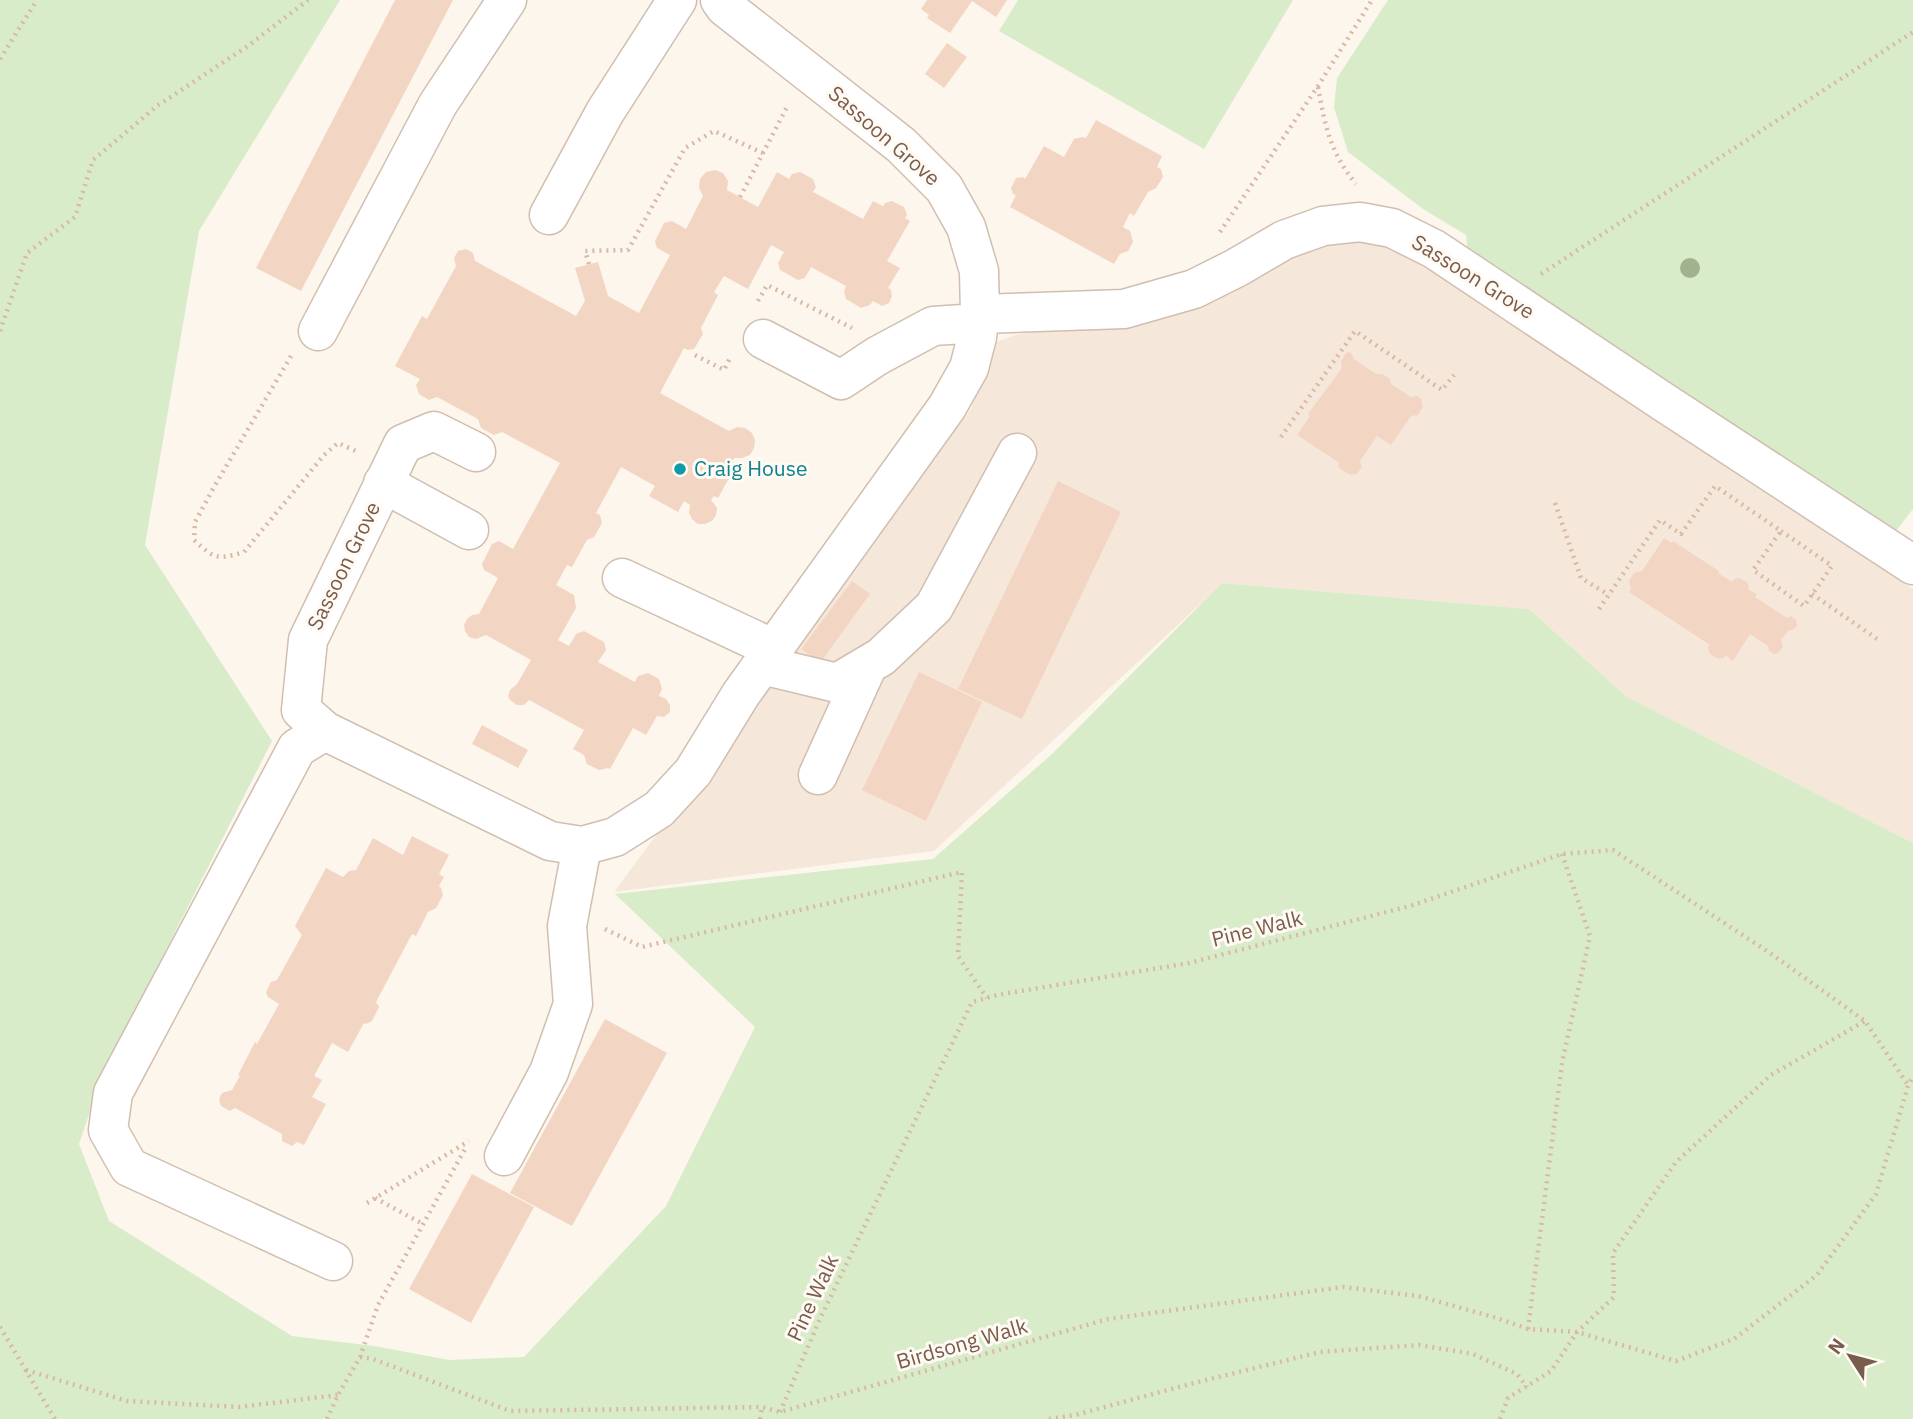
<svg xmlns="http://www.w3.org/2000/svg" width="1913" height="1419" viewBox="0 0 1913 1419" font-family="'IBM Plex Sans',sans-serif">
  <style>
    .residential { fill: #f5e8da }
    .green { fill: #d8ecc9 }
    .building { fill: #f3d5c3 }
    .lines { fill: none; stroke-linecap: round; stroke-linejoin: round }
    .minor-casing { stroke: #d1beb0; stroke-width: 41 }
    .path { stroke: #d9b8a5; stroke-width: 4.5; stroke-dasharray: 2 5; stroke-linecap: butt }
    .minor { stroke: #fff; stroke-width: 38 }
    .tree { fill: #a0b28e }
    .culture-dot { fill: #0f9aa8; stroke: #fffaf3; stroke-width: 2.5 }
    .labels { text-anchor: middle; stroke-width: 6; stroke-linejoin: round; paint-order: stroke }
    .street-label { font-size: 21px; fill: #7a5c4d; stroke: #fffaf3 }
    .culture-label { font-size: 21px; fill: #0d838f; stroke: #fffaf3; text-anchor: start }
  </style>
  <rect width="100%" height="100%" fill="#fdf6ec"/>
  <path class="residential" d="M 1365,238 L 1393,246 L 1423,261 L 1913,589 L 1913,843 L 1627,697 L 1529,609 L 1223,583 L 934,851 L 614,892 L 971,409 L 996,342 L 1019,334 L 1132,323 L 1294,248 Z"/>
  <path class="green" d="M 0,0 L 340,0 L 199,231 L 145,545 L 272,741 L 102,1076 L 79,1144 L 109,1221 L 292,1336 L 374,1346 L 449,1360 L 524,1357 L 666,1206 L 755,1027 L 615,894 L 933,859 L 1052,754 L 1222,583 L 1529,609 L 1627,697 L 1913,843 L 1913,1419 L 0,1419 Z
    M 1018,0 L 1293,0 L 1204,149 L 999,31 Z
    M 1388,0 L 1913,0 L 1913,509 L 1893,535 L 1816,477 L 1802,478 L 1468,255 L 1466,235 L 1423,209 L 1348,152 L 1334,107 L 1337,78 Z"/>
  <path class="building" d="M 395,0 L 453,0 L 301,291 L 256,268 Z
    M 927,0 L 1007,0 L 996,17 L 972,1 L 950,33 L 927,18 L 929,15 L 921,9 Z
    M 947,43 L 967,57 L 944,88 L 925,74 Z
    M 1096,120 L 1162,156 L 1157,167 L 1161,169 L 1163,177 L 1156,188 L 1148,192 L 1134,216 L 1130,213 L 1123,227 L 1130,231 L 1133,242 L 1128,251 L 1120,254 L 1114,264 L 1010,207 L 1016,195 L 1013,194 L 1011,188 L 1016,178 L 1023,177 L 1025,179 L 1044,146 L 1064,157 L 1074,139 L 1082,137 L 1086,138 Z
    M 715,170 L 723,173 L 728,181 L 727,190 L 758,207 L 777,172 L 789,179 L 792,174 L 800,172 L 813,179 L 816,187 L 813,192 L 863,219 L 873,201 L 883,206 L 885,203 L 892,201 L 904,207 L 907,215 L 905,218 L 910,221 L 887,261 L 900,268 L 888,288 L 891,290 L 892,296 L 889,303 L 882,306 L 873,301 L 870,305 L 861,308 L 846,299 L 844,291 L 846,286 L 811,267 L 805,278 L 798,280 L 780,270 L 778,263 L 784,252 L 771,245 L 748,289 L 724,276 L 714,292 L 718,295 L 701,328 L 703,334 L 694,349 L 688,350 L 684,348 L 660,393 L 729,431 L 737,427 L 745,428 L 752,433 L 755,440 L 754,448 L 750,455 L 742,458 L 734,458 L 732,461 L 737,464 L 718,498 L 714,496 L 711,500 L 717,508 L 716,515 L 712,521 L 705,524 L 698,524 L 692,519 L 689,513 L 690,505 L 684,501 L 678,512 L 649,496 L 655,486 L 621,467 L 596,513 L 600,515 L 602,523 L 594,537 L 587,540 L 572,567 L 567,565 L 556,585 L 574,595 L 576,608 L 558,640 L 569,646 L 576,634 L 584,631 L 604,642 L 606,650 L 598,662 L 635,682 L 638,676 L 648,673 L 659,679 L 662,689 L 659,696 L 666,699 L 670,705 L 670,712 L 664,717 L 657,716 L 646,735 L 633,728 L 610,769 L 608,768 L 599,770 L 587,764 L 584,755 L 573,749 L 584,730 L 529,700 L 524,705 L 517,705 L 510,700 L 508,696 L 510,690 L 517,684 L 531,660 L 486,635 L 476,639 L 469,637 L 465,631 L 464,625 L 467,619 L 472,615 L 479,614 L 498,578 L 484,570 L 482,564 L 492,544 L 499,541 L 513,549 L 560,463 L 502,432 L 494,435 L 481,428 L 478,419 L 437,397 L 429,400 L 419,394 L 416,385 L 420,379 L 395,366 L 422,316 L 427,319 L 456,266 L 454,258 L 458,251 L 466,249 L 473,253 L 475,261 L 576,316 L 585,301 L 575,268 L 598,262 L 608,296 L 639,313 L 670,255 L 657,248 L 655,241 L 664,223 L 672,221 L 686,229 L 703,196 L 699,188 L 700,179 L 706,172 Z
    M 1349,352 L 1352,354 L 1354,359 L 1376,374 L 1382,374 L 1390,379 L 1391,384 L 1411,397 L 1417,396 L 1421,399 L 1423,407 L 1418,415 L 1411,416 L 1391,445 L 1377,436 L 1360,461 L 1362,467 L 1357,474 L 1350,475 L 1339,468 L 1338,462 L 1297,435 L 1310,416 L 1308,414 L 1342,368 L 1341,361 L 1346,353 Z
    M 1058,481 L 1121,512 L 1022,719 L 958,689 Z
    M 1664,538 L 1672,543 L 1673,541 L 1719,571 L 1718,573 L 1732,582 L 1734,579 L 1740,578 L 1748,583 L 1749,590 L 1757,594 L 1755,597 L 1787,618 L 1791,616 L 1796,620 L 1797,625 L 1794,629 L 1788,631 L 1781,640 L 1783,647 L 1778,653 L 1774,654 L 1769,651 L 1768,646 L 1750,634 L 1733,661 L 1725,655 L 1724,658 L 1718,659 L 1709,653 L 1708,647 L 1710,645 L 1629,592 L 1631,589 L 1629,581 L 1634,573 L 1642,571 Z
    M 852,581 L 870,594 L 820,663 L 801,649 Z
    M 919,672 L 982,702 L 926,821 L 862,790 Z
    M 482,725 L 528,750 L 518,768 L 472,744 Z
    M 412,836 L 449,855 L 439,874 L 444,877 L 439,886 L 441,888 L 443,895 L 436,908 L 428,912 L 416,936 L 412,934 L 376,1002 L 379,1007 L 372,1021 L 366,1024 L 364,1023 L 348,1052 L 332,1043 L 314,1076 L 322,1080 L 312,1097 L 326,1104 L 304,1145 L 297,1142 L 292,1146 L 282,1141 L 282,1134 L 235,1108 L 230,1111 L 221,1106 L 219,1099 L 222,1093 L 232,1090 L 240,1076 L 238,1075 L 255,1042 L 257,1044 L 279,1004 L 268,997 L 266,992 L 271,982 L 277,980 L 302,935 L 295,926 L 326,868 L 343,877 L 349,871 L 356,870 L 373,838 L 403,855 Z
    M 605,1019 L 667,1053 L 572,1226 L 510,1193 Z
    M 472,1174 L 534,1207 L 471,1323 L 409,1289 Z"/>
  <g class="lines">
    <defs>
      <path id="minor" d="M 549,215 L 605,112 L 677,0
        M 980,314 L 1124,309 L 1194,289 L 1236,268 L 1284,240 L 1323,226 L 1360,222 L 1392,228 L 1434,249 L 1662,401 L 1913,565
        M 318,331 L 438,104 L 507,0
        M 763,339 L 841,380 L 877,356 L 933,326 L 978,323
        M 476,452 L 434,431 L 403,444 L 308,640 L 301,710 L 325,731 L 550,841 L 582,846 L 615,837 L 659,809 L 693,772 L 741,694 L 947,407 L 969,368 L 977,337 L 980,314 L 979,271 L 966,227 L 944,188 L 901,145 L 725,7 L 720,0
        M 383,483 L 469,530
        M 622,578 L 774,649
        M 762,665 L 837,683 L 881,657 L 934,607 L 1017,453
        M 325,731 L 297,748 L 113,1093 L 108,1130 L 129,1167 L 333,1261
        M 818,775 L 868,665
        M 504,1156 L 549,1072 L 573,1004 L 567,926 L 582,846"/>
    </defs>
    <use href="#minor" class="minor-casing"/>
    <path class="path" d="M 0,59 L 37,0
      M 1318,87 C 1325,126 1330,152 1356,184
      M 740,197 L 788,105
      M 1220,232 L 1318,86 L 1372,0
      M 589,264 L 585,251 L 628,250 L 685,148 L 714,131 L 763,153
      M 1541,274 L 1913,32
      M 758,301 L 767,285 L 852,328
      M 0,331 L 27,253 L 75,217 L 93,160 L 157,106 L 248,46 L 308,0
      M 695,355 L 724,370 L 731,356
      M 291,356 L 214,487 L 195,522 L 194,540 C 214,559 218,560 244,552 L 324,455 L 338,443 L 358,452
      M 1281,437 L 1355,331 L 1442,390 L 1454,375
      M 1555,503 L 1581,578 L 1609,595
      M 1781,531 L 1832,566 L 1804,606 L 1753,570 Z
      M 1812,594 L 1880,641
      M 1599,609 L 1660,520 L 1681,534 L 1715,486 L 1781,531
      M 605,929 L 642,947 L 962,872 L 958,956 L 987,998
      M 375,1198 L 423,1224
      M 367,1203 L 469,1141
      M 0,1327 L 55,1419
      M 1528,1329 L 1562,1063 L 1590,936 L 1562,854
      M 360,1357 L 373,1359 L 510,1411 L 762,1407 L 780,1412 L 1108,1319 L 1343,1287 L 1418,1296 L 1497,1318 L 1528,1329 L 1577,1332 L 1676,1361 L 1734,1339 L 1817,1275 L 1876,1194 L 1908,1086 L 1913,1076
      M 26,1370 L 127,1401 L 239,1407 L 338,1395
      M 780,1412 L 819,1321 L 972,1002 L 997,995 L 1189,963 L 1410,906 L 1562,854 L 1613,850 L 1770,953 L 1865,1021 L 1908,1085
      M 327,1419 L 338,1395 L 360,1357 L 378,1305 L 465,1149
      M 760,1419 L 762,1407
      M 1049,1419 L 1075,1415 L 1190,1384 L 1320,1352 L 1419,1345 L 1473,1354 L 1517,1374 L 1527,1387
      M 1500,1419 L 1508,1398 L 1551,1371 L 1577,1332 L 1614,1297 L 1613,1253 L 1676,1162 L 1771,1075 L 1865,1021"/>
    <use href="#minor" class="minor"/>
  </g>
  <circle class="tree" cx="1690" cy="268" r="10"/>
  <circle class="culture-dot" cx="680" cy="469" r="7"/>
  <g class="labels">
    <g class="street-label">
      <text transform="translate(884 136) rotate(41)" y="7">Sassoon Grove</text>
      <text transform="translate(1473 277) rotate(32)" y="7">Sassoon Grove</text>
      <text transform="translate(344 566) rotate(-64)" y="7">Sassoon Grove</text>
      <text transform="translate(1257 929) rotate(-14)" y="7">Pine Walk</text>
      <text transform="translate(813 1298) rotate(-65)" y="7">Pine Walk</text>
      <text transform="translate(962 1344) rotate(-16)" y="7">Birdsong Walk</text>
    </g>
    <g class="culture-label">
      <text x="694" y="476">Craig House</text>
    </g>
  </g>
  <g transform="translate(1850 1356) rotate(306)" stroke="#fffaf3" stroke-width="5" paint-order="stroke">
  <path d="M0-5L12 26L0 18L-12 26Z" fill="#7a5c4d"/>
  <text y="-10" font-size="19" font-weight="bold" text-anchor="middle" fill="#7a5c4d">N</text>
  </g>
</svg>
